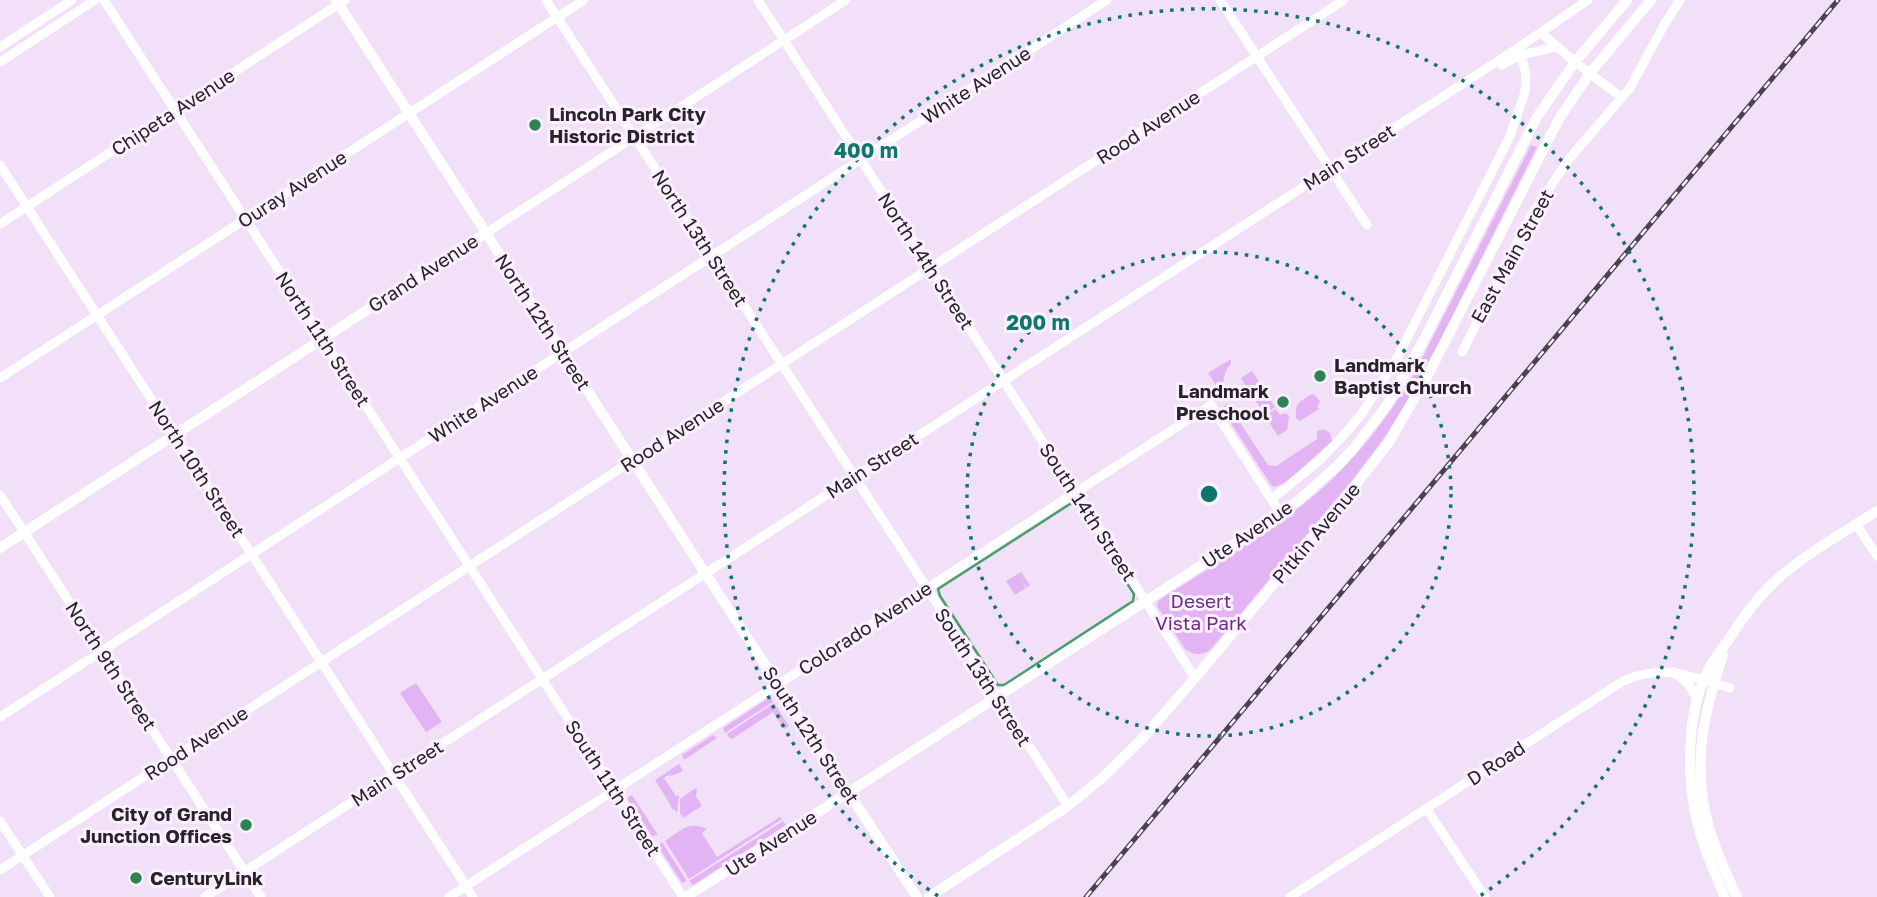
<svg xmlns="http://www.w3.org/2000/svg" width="1877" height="897" viewBox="0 0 1877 897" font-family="'Golos Text',sans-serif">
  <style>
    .green { fill: #e3b4f4 }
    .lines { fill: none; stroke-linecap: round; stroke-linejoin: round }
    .stream { stroke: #499f6c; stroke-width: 2.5 }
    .minor { stroke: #fff; stroke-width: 9 }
    .major { stroke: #fff; stroke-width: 10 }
    .rail-casing { stroke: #4a424d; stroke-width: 5 }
    .rail { stroke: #fbf0ff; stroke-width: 2.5; stroke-dasharray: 8; stroke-linecap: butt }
    .ring { fill: none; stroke: #0f766e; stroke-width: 3.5; stroke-dasharray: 3.5 7 }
    .poi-dot { fill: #2f8253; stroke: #fbf0ff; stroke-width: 2.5 }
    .labels { text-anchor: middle; stroke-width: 6; stroke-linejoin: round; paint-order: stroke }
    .street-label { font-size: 19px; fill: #28222b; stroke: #fbf0ff }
    .poi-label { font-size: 19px; font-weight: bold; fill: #28222b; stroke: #fbf0ff; text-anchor: start }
    .park-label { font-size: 19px; fill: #6c2d80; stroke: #fbf0ff }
    .centre { fill: #0f766e; stroke: #fbf0ff; stroke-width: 3.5 }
    .ring-label { font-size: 21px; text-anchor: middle; font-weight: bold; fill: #0f766e; stroke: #fbf0ff; stroke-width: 6; stroke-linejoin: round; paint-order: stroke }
  </style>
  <rect width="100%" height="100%" fill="#f2e0f8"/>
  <path class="green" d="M 1531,145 L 1537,147 L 1443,335 L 1406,403 L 1384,438 L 1354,478 L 1210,650 C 1201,656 1193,655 1185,649 L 1157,606 L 1158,601 C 1206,570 1256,541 1301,506 C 1347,471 1383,425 1413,376 Z
    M 1231,359 L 1231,364 C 1221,373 1227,382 1219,390 L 1208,373 Z
    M 1252,371 L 1275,407 L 1264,414 L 1241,378 Z
    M 1312,394 L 1315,395 L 1320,402 L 1317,407 L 1319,409 L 1300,421 L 1296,418 C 1295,402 1299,402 1312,394 Z
    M 1227,403 L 1268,465 L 1276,466 L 1317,439 L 1317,431 L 1324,429 L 1330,433 L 1332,441 L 1285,483 L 1274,487 L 1271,485 L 1223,411 L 1224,407 Z
    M 1276,409 L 1280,415 L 1285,413 L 1289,416 L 1287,430 L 1278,436 L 1265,416 Z
    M 1021,572 L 1030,585 L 1027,587 L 1021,581 L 1026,588 L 1015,595 L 1006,581 Z
    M 416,683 L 442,722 L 426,732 L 400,693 Z
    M 770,697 L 773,702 L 725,733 L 723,728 Z
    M 774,703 L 789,726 L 784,729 L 773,712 L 732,739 L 730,739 L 727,734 Z
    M 713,735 L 717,738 L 684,760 L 682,755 Z
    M 679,764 L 683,771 L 671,776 L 669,774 L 669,776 L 667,776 L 664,778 L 676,796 L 679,796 L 677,813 L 674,809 L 672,810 L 670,804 L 655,780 Z
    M 697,787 L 696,796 L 702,806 L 683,818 L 680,813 L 680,799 Z
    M 632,795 L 658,835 L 657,835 L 652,836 L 627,798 Z
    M 780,817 L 782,819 L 689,879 L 665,841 C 680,831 688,820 707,829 L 702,833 L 717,857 Z
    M 783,821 L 786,825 L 693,885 L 689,881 Z
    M 662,842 L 687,881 L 682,883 L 658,846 Z"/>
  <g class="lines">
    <path class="stream" d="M 1079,508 L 1075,504 L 1070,504 L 938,589 L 940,596 L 998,685 L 1004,685 L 1133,601 L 1134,594 L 1103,546"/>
    <path class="minor" d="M 104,0 L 683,897
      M 546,0 L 1068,806
      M 758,0 L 1195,678
      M 1220,0 L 1367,225
      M 1541,33 L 1575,62 L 1622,98
      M 0,47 L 72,0
      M 0,62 L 95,0
      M 1502,65 L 1521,55 L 1556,47
      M 0,165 L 473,897
      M 0,224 L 345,0
      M 486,233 L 846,0
      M 1462,352 L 1532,214 L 1569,159 L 1630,88 L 1664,25 L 1680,0
      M 0,378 L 584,0
      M 0,495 L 261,897
      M 1272,499 L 1320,460 L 1342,437 L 1361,415 L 1397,358 L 1510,136 L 1525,92 L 1526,74 L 1521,55
      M 1856,524 L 1877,556
      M 0,717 L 1107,0
      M 1426,808 L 1485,897
      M 0,821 L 50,897
      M 0,870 L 1344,0
      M 205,897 L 1518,48 L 1588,0
      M 449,897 L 1211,405 L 1280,513
      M 1290,897 L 1623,681 C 1665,663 1689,676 1730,688"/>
    <path class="major" d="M 336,0 L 705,573 L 917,897
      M 0,548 L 486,233
      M 1723,655 C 1703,715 1691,768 1710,831 C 1717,854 1727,875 1737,897
      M 1673,672 C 1686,679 1693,687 1697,701
      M 686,897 L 1264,525 L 1299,500 L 1337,466 L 1353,449 L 1387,405 L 1421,345 L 1537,117 L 1575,62 L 1627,0
      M 929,897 L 1068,806 L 1102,778 L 1142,739 L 1195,678 L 1348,495 L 1389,442 L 1429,373 L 1559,119 L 1590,73 L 1651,0
      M 1725,897 C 1714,871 1702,845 1696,817 C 1686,771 1687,706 1711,665 C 1716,656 1723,648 1729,639 C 1746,612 1766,586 1792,567 C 1819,546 1849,529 1877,511"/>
    <defs>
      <path id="rail" d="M 1086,897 L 1838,0"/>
    </defs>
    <use href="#rail" class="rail-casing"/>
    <use href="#rail" class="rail"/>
  </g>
  <g class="ring">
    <circle cx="1209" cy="494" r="242"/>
    <path d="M938 896A485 485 0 1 1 1480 896"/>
  </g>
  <g class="poi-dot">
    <circle cx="535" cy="125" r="7"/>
    <circle cx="1320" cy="376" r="7"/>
    <circle cx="1283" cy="402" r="7"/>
    <circle cx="246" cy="825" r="7"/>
    <circle cx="136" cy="878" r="7"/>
  </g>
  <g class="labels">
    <g class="street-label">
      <text transform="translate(976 85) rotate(-33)" y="7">White Avenue</text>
      <text transform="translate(173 112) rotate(-33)" y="7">Chipeta Avenue</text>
      <text transform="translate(1148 127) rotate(-33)" y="7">Rood Avenue</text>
      <text transform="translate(1349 157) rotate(-33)" y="7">Main Street</text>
      <text transform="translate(292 189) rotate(-33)" y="7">Ouray Avenue</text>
      <text transform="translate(700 238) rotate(57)" y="7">North 13th Street</text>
      <text transform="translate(1512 256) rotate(-61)" y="7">East Main Street</text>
      <text transform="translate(926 261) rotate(57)" y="7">North 14th Street</text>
      <text transform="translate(423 273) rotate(-33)" y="7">Grand Avenue</text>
      <text transform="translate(543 322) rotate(57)" y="7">North 12th Street</text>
      <text transform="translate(323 339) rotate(57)" y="7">North 11th Street</text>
      <text transform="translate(483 404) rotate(-33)" y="7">White Avenue</text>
      <text transform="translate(672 435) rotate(-33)" y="7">Rood Avenue</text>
      <text transform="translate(872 465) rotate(-33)" y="7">Main Street</text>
      <text transform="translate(197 469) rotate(57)" y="7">North 10th Street</text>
      <text transform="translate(1088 512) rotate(57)" y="7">South 14th Street</text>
      <text transform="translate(1316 533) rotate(-50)" y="7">Pitkin Avenue</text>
      <text transform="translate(1247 534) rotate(-34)" y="7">Ute Avenue</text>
      <text transform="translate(865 628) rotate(-33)" y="7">Colorado Avenue</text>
      <text transform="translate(111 666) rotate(57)" y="7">North 9th Street</text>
      <text transform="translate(983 677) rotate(57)" y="7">South 13th Street</text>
      <text transform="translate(811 735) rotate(57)" y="7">South 12th Street</text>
      <text transform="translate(196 743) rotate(-33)" y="7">Rood Avenue</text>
      <text transform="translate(1496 763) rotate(-33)" y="7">D Road</text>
      <text transform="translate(397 773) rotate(-33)" y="7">Main Street</text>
      <text transform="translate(613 788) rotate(57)" y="7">South 11th Street</text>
      <text transform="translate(771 843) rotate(-33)" y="7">Ute Avenue</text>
    </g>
    <g class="poi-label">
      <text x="549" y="121">Lincoln Park City<tspan x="549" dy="22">Historic District</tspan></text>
      <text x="1334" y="372">Landmark<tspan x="1334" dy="22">Baptist Church</tspan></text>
      <text x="1269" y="398" text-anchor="end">Landmark<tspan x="1269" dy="22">Preschool</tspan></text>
      <text x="232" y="821" text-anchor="end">City of Grand<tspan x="232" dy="22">Junction Offices</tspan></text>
      <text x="150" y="885">CenturyLink</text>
    </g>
    <g class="park-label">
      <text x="1201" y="608">Desert<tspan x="1201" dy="22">Vista Park</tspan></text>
    </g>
  </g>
  <circle cx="1209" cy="494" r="10" class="centre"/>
  <g class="ring-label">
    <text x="866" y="158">400 m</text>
    <text x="1038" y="330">200 m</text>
  </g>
</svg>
